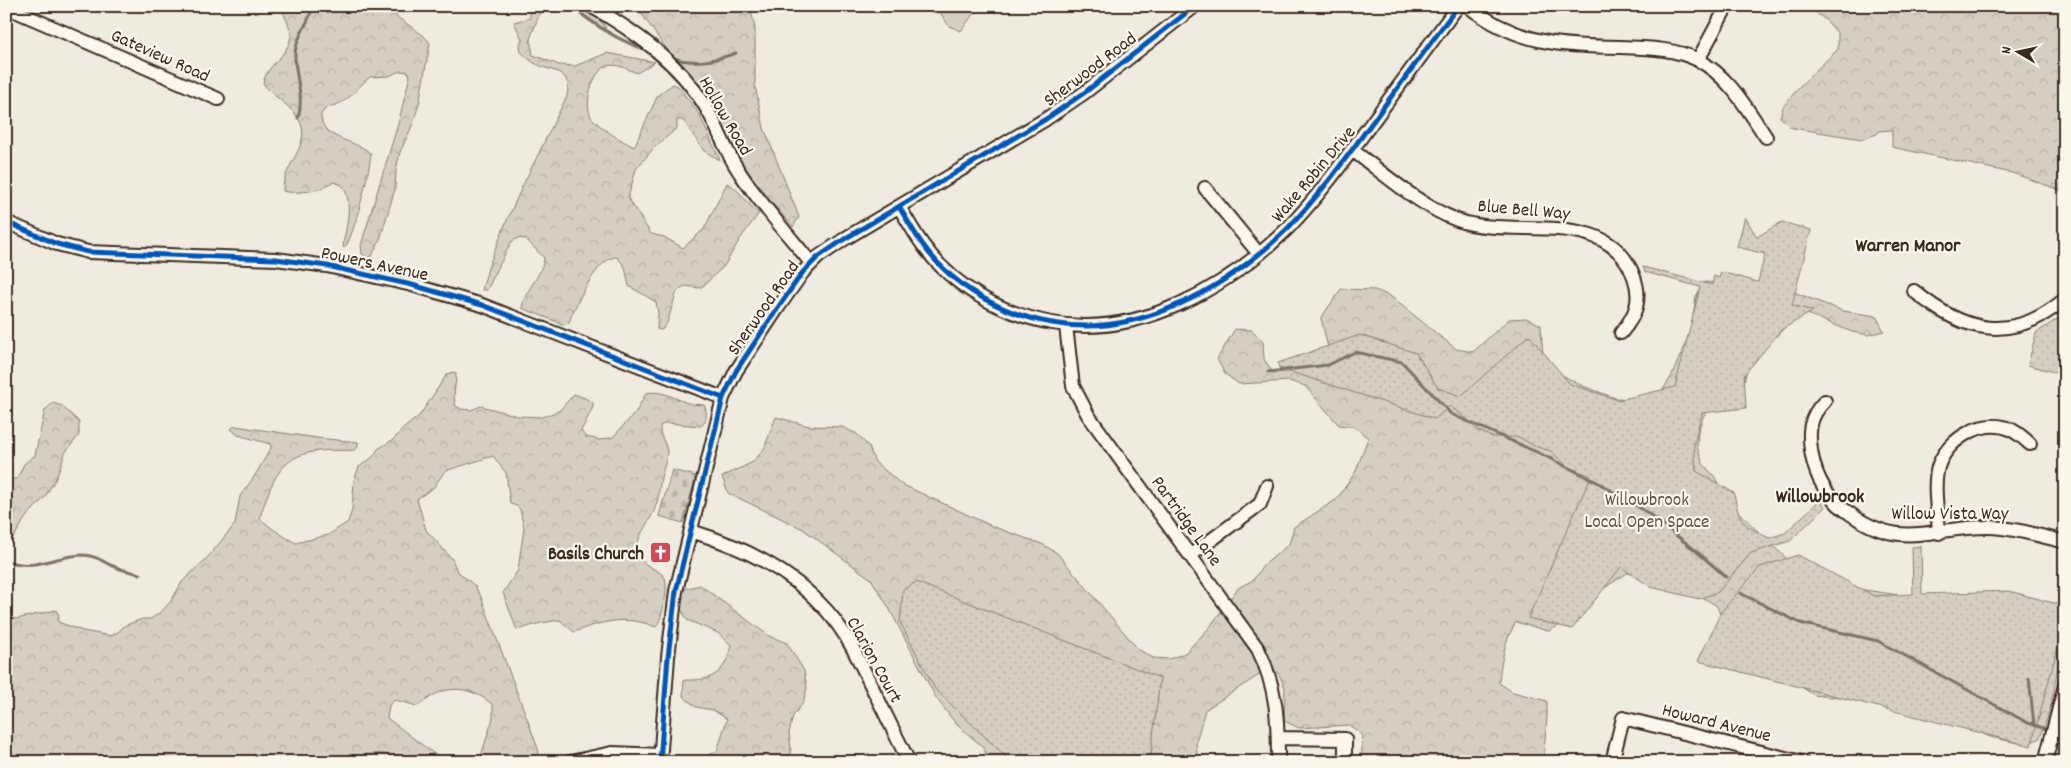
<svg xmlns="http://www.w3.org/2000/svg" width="2071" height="768" viewBox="0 0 2071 768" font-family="Dekko,sans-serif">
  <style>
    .grass { fill: #d5cec3; stroke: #887c70 }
    .forest { fill: url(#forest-crowns); stroke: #887c70 }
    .cemetery { fill: url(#cemetery-stones); stroke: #887c70 }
    .park { fill: url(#park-dots); stroke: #887c70 }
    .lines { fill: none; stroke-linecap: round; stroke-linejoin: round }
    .stream { stroke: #7f7367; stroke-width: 3 }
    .minor-casing { stroke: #3b2a1e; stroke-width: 16 }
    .minor { stroke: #fbf7ec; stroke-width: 12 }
    .cycleway-casing { stroke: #fbf7ec; stroke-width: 8 }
    .cycleway { stroke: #0057b8; stroke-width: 5 }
    .labels { text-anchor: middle; stroke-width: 4.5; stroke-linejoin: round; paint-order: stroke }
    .street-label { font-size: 19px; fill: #3b2a1e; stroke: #fbf7ec }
    .park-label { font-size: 19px; fill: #625347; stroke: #fbf7ec }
    .poi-label { font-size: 19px; font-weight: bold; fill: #3b2a1e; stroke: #fbf7ec; text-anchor: end }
    .neighbourhood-label { font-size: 20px; font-weight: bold; fill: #3b2a1e; stroke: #fbf7ec }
  </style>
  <defs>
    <pattern id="forest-crowns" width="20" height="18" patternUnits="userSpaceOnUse" patternTransform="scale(1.25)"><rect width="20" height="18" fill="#d5cec3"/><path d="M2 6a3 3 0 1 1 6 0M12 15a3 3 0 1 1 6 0" fill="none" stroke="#b8b1a7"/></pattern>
    <pattern id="cemetery-stones" width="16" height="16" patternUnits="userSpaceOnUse" patternTransform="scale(1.25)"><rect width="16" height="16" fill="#d5cec3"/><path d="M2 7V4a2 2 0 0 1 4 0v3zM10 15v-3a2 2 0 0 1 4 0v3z" fill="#b8b1a7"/></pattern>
    <pattern id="park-dots" width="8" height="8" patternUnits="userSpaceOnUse" patternTransform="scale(1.25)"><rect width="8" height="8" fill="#d5cec3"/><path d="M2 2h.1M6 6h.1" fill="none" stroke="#b8b1a7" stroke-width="1.8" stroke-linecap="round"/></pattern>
  </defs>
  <rect width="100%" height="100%" fill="#f0ebe0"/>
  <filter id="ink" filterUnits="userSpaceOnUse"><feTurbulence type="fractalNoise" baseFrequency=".02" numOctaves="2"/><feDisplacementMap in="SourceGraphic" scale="10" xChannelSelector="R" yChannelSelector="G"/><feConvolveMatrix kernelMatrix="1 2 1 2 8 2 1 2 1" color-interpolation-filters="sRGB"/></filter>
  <g filter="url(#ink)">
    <path class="grass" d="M 936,6 L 979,6 L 961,31 L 949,26 Z"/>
    <path class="forest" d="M 282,6 L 390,6 L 397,17 L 424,36 L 430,43 L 419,104 L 412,126 L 400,152 L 396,170 L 395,189 L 380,239 L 372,256 L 368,258 L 362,254 L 361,245 L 398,124 L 410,76 L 408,72 L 400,71 L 389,76 L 370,77 C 354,90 350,103 327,107 L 321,114 C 320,141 357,139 371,154 C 370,169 353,241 344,248 L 343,245 C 346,228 354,200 342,185 L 334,182 C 329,183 327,185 323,188 C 316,191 290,194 283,191 C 282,163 317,143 296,115 C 287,103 272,96 263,83 C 266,65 289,56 291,36 C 292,28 283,16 282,6 Z
      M 530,6 L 540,6 L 540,12 L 530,39 L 533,55 L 559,65 L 575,66 L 607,53 L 655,62 L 637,73 C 627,69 617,63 607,66 C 592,71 583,106 592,118 C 602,130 621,140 634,147 L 658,95 L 673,84 L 678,86 L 699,114 L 720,160 L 704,151 L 683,120 L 677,120 L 677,128 L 653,149 L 636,169 L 628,198 L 651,234 L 664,237 L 683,248 L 704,229 L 727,183 C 741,190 746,204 759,213 L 740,239 L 724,266 L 703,286 L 699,288 L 685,286 L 677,291 L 667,323 L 662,330 L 657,329 L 658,312 L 656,302 L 629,286 L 625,267 L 617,257 C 598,256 575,306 569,322 L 565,325 L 522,308 C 524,290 542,277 544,258 L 526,239 L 518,238 L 511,242 L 487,290 L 482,290 L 488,268 L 504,227 L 522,187 L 567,96 C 572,69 554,73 536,64 C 531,61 525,56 521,52 L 520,44 L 522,39 L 514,22 L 530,18 Z
      M 567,6 C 586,6 593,14 606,27 L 601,29 Z
      M 636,6 L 750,6 L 755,28 L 755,86 L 764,128 L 799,217 L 793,227 L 773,204 L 744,166 L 712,105 L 690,74 L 665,47 Z
      M 1812,6 L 2065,6 L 2065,192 L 2012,173 L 1892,147 L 1892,130 L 1879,131 L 1877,134 L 1862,139 L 1793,128 L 1789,126 L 1780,117 L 1783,107 L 1799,87 L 1838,49 L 1838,34 L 1826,20 L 1812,10 Z
      M 1765,273 L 1796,293 L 1843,311 L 1876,316 L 1884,331 L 1868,335 L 1852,332 L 1805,313 L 1791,321 L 1768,345 L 1747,370 L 1743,386 L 1704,415 L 1698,431 L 1697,447 L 1703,464 L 1714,476 L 1729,503 L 1789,561 L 1851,588 L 1933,600 L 2061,642 C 2056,675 2054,709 2039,739 L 2023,744 L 1990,737 L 1959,722 L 1864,694 L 1831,697 L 1814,695 L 1800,686 L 1723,622 L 1717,606 L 1676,581 L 1627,573 L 1600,591 L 1563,624 L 1548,631 L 1516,622 C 1504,642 1501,661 1499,683 L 1513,692 L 1547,701 L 1547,717 L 1543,762 L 1361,762 L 1363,735 L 1349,725 L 1299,728 L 1284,721 L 1285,688 L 1278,672 L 1262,673 L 1205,710 L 1196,742 L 1198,762 L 990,762 L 982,746 L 956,724 L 936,698 L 889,608 L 871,579 L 803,529 L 728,493 L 722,477 L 753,462 L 764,449 L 776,417 L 809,426 L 842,427 L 857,434 L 869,447 L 875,462 L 901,484 L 994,527 L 1042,544 L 1057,553 L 1138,649 L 1153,658 L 1169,659 L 1185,653 L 1209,628 L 1238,588 L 1253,580 L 1263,566 L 1289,544 L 1294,527 L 1337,499 L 1356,471 L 1368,438 L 1355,427 L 1339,425 L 1305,386 L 1289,381 L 1239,384 L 1225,374 L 1217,359 L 1235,329 L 1252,330 L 1263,342 L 1264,359 L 1273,373 L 1303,371 L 1329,352 L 1321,318 L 1341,289 L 1375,290 L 1390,296 L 1456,349 L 1473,352 L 1509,319 L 1526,318 L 1541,325 L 1543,359 L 1554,371 L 1583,386 L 1615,398 L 1648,400 L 1662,391 L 1671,377 L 1691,330 L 1696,296 L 1705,282 L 1754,286 Z
      M 453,372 L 456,373 L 456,377 L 454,396 L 455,405 L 461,409 L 471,410 L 481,406 L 518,416 L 542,417 L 559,411 L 574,394 L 585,398 L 593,403 L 593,407 L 581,431 L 586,437 L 600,440 L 613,437 L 636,412 L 646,393 C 664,389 677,401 692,404 C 696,405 700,404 704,405 C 708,412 707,422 701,426 L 666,423 L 660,426 C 659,437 666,442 667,451 C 667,461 663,469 661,478 C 659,488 659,498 655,508 C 651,521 633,539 638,554 C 642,566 656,568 664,576 C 670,584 662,620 656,627 C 627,615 603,621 574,632 L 560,620 L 541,623 L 517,630 L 503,593 L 518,570 L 524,528 L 520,510 L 517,506 L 510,504 L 506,473 L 493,456 L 445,471 L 433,488 L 417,499 L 426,530 L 452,559 L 457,571 L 475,586 L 481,597 L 532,732 L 539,752 L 536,762 L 483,762 L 480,759 L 493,718 L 493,705 C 476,690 454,684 434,695 C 428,698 424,703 417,706 L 395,700 L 389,705 L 387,718 L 433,753 C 443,759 452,754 461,762 L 402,762 C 392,749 359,753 347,762 L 6,762 L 6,617 L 16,619 L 56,610 L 59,615 L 58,622 L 83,631 L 111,636 L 118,632 L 124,626 L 142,619 L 151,619 L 162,611 L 171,601 L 182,582 L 209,556 L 235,524 L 240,496 L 254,477 L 271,448 L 270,444 L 238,435 L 231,429 L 235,426 L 317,438 L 358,442 L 358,447 L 354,450 C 339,451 322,449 308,453 C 276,460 269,491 260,517 C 262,523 289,540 296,543 L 328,535 L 348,522 L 352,510 L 354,480 L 359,467 L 373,457 L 378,449 L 394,439 L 403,429 L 420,415 L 447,374 Z
      M 53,403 L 62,406 L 79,422 L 79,435 L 65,453 L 57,476 L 45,497 L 26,517 L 6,550 L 6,479 L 17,479 L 24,464 L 35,455 L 45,410 Z
      M 700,585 L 769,636 L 787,643 L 804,671 L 807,688 L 803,703 L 793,716 L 789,733 L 791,749 L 788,762 L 695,762 L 717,751 L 727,719 L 713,710 L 696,707 L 683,696 L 684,680 C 713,681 725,674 731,645 L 718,633 L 687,620 L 679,605 L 684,589 Z"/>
    <path class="cemetery" d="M 672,470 L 696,476 L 683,523 L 659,516 Z"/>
    <path class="park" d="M 1745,217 L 1757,237 L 1782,222 L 1811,230 L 1792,305 L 1813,311 L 1781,330 L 1744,375 L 1746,408 L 1702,413 L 1694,444 L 1696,471 L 1734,493 C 1739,523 1743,525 1769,538 L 1785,533 L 1820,500 L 1825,507 L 1790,541 L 1751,553 L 1718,592 L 1699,599 L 1651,587 L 1621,567 L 1572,629 L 1528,618 L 1591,476 L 1568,467 L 1551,451 L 1534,446 L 1519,437 L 1492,437 L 1477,430 L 1468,420 L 1450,406 L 1435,419 L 1279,368 L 1278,363 L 1360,335 L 1416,353 L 1438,388 L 1461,396 L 1529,335 L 1570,384 L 1618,400 L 1675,387 L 1700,287 L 1645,272 L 1643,267 L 1712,285 L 1714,276 L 1719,278 L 1721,272 L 1758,282 L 1765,254 L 1737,247 Z
      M 2065,314 L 2065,375 L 2028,365 L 2036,333 Z
      M 1921,546 L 1922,594 L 2009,591 L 2065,606 L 2065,621 L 2031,746 L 1698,661 L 1721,612 L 1760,567 L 1798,555 L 1874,596 L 1913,594 L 1912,547 Z
      M 916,582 L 1160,678 L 1150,762 L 1006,762 L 1006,757 L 935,689 L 900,622 L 903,590 Z"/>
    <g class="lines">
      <path class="stream" d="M 572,6 C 594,25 619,41 647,50
        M 672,58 C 695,65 713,61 736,53
        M 298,118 C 305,94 294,76 295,53 C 296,36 310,22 313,6
        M 1268,372 L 1328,365 L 1355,352 L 1402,362 L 1451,414 L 1541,454 L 1597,482 L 1645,511 L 1695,550 L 1726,577
        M 6,561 C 39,571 52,556 82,555 C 97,555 105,564 118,568 C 125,571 133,572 140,574
        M 1740,593 L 1800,623 L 1878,641 L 2028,723 L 2049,730
        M 2029,678 L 2034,725
        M 2055,731 L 2065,734"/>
      <defs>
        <path id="minor" d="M 591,6 C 636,32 680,63 707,109 C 719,130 726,153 740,173 C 761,205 788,234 811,263
          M 1468,6 C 1516,44 1561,46 1620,47 C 1646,48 1674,48 1698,60 C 1729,76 1747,109 1766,137
          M 6,7 L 218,99
          M 1698,60 L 1727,6
          M 1352,150 C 1385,174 1418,205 1457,220 C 1513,241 1608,204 1634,277 C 1642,300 1636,315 1621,333
          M 1205,188 L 1259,254
          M 899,207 C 907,219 914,233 923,245 C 953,287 1002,314 1052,323 C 1140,339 1228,287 1288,228 C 1318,197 1343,162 1368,128 C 1398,87 1428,47 1458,6
          M 6,222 L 57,244 L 88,252 L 276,259 L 327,266 L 412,285 L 482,305 L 723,398
          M 1914,291 C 1964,333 2012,344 2065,299
          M 1066,326 L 1073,386 L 1088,415 L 1258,649 C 1277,688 1278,719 1278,762
          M 1825,401 C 1808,417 1808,434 1812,456 C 1816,477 1827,497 1845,510 C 1901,553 1930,526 1990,527 C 2015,528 2040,536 2065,542
          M 691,531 C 743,547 791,570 827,611 C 846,632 858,658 870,683 C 883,709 896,736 909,762
          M 1939,533 C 1938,511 1932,484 1939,464 C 1950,437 1985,417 2012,430 C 2019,434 2025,439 2030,444
          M 1191,555 L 1260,504 L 1267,486
          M 1278,738 L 1345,739 L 1345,762
          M 570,762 L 612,753 L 660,755
          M 660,762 L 668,657 L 676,591 L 723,398 L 736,371 L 777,309 L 803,272 L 818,257 L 846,238 L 1046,119 L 1084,93 L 1195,6
          M 1612,762 L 1623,718 L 1802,762
          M 2045,762 L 2065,685"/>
      </defs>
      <use href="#minor" class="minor-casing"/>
      <use href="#minor" class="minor"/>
      <defs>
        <path id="cycleway" d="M 899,207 C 907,219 914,233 923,245 C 953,287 1002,314 1052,323 C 1140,339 1228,287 1288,228 C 1318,197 1343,162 1368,128 C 1398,87 1428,47 1458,6
          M 6,222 L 57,244 L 88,252 L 276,259 L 327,266 L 412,285 L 482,305 L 723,398
          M 660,762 L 668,657 L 676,591 L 723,398 L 736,371 L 777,309 L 803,272 L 818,257 L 846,238 L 1046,119 L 1084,93 L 1195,6"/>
      </defs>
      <use href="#cycleway" class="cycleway-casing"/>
      <use href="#cycleway" class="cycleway"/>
    </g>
  </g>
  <defs>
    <symbol id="church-square" viewBox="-11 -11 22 22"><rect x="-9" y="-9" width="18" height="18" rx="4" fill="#d1495b" stroke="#fbf7ec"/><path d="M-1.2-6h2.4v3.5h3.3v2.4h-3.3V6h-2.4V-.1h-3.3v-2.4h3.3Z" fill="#fff"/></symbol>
  </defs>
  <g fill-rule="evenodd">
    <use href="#church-square" x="648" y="540" width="25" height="25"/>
  </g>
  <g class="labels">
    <g class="street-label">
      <text transform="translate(161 54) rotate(24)" y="7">Gateview Road</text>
      <text transform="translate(1089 68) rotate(-37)" y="7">Sherwood Road</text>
      <text transform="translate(727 115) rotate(60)" y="7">Hollow Road</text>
      <text transform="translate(1312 173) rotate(-50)" y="7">Wake Robin Drive</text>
      <text transform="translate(1524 208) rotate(5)" y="7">Blue Bell Way</text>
      <text transform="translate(375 262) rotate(12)" y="7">Powers Avenue</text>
      <text transform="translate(762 307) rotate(-55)" y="7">Sherwood Road</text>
      <text x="1950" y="519">Willow Vista Way</text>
      <text transform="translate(1188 520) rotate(54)" y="7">Partridge Lane</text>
      <text transform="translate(876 659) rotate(61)" y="7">Clarion Court</text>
      <text transform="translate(1717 721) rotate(14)" y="7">Howard Avenue</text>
    </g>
    <g class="park-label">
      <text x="1647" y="505">Willowbrook<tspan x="1647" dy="22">Local Open Space</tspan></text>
    </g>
    <g class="poi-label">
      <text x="644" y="559">Basils Church</text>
    </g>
    <g class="neighbourhood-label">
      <text x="1908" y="251">Warren Manor</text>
      <text x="1820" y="502">Willowbrook</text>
    </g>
  </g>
  <rect width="2071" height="768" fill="none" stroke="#fbf7ec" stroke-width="25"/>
  <rect x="12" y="12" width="2046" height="743" fill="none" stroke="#3b2a1e" stroke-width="2" filter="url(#ink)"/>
  <g transform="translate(2018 52) rotate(279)" stroke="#fbf7ec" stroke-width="4" paint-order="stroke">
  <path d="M0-4L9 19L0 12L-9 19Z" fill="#3b2a1e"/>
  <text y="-8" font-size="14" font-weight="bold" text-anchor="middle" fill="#3b2a1e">N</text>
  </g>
</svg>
